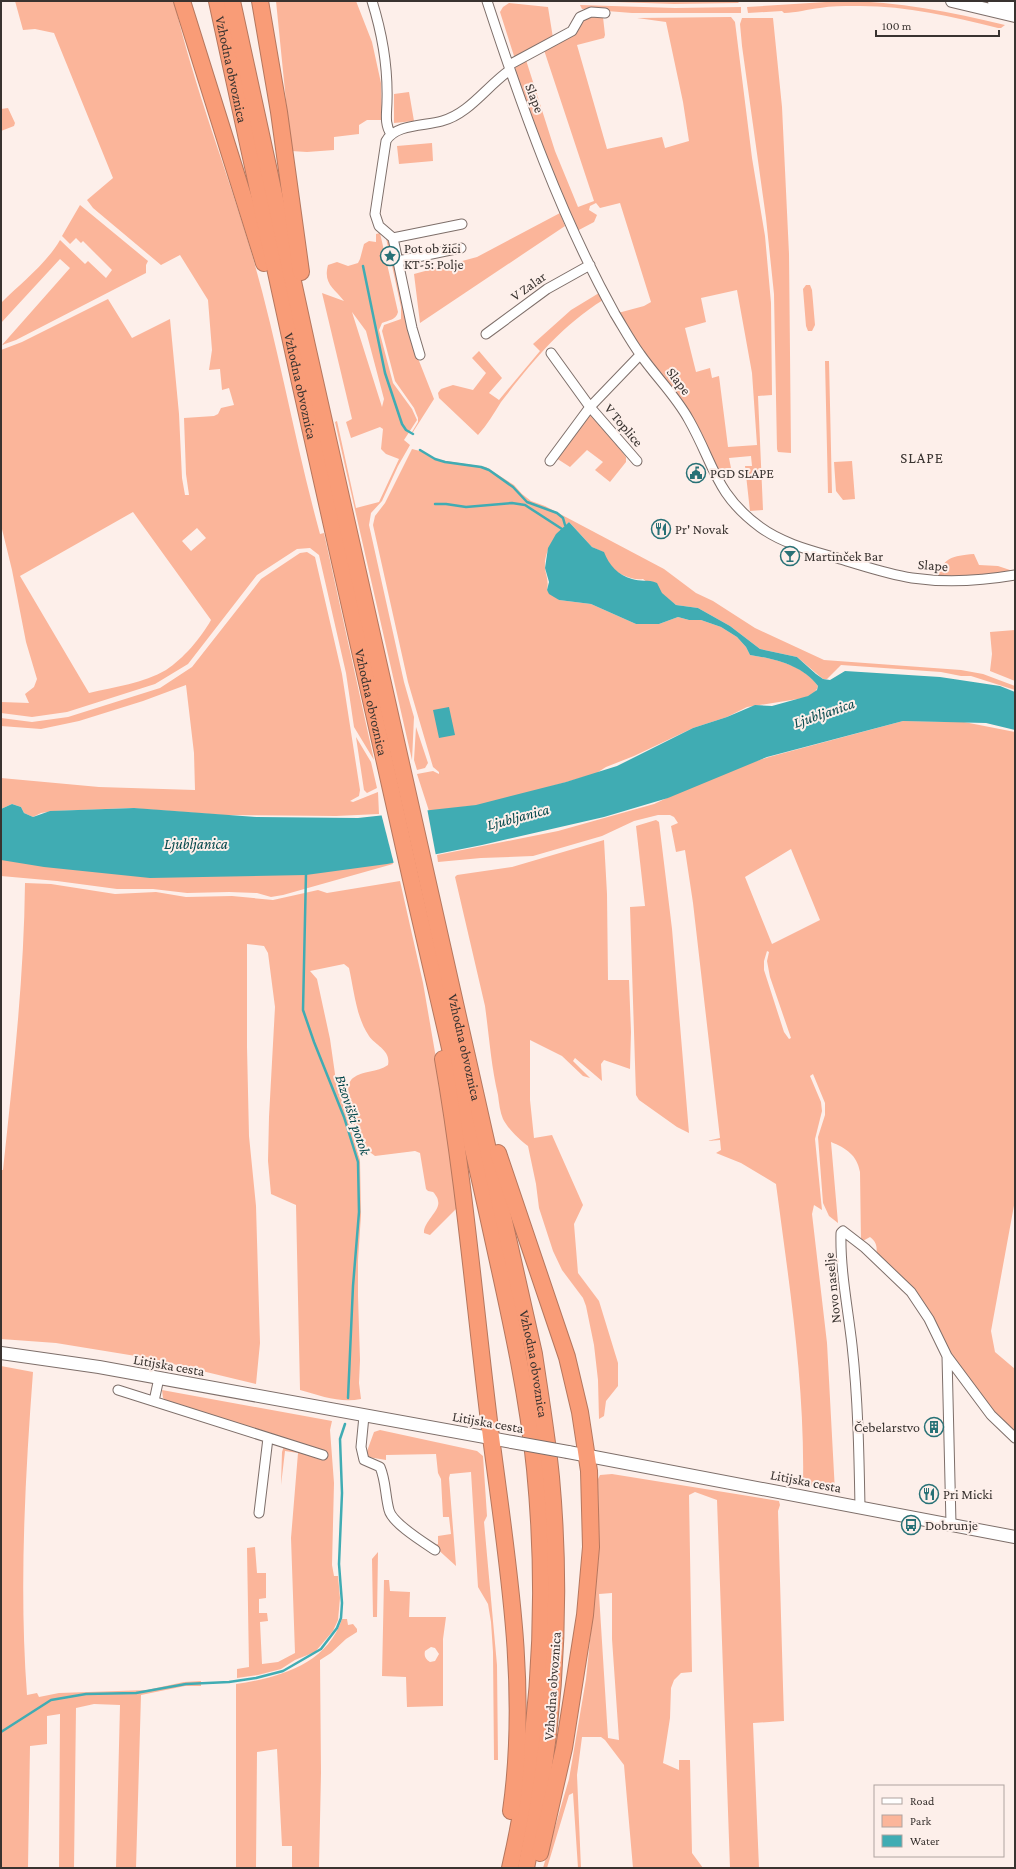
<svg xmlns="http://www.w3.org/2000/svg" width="1016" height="1869" viewBox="0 0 1016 1869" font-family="'Crimson Pro',serif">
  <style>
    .green { fill: #fbb59a; fill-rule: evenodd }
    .water { fill: #40acb3 }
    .pier { fill: #fdefea }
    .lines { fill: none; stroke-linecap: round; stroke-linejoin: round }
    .stream { stroke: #40acb3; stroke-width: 2.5 }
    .street-casing { stroke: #7e6f6a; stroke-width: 11 }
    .secondary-casing { stroke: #7e6f6a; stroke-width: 14 }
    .highway-casing { stroke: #b6775e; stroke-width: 18 }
    .street { stroke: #fff; stroke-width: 9 }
    .secondary { stroke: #fff; stroke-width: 12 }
    .highway { stroke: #f99c77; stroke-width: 16 }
    .secondary-bridge-casing { stroke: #7e6f6a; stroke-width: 14; stroke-linecap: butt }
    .secondary-bridge { stroke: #fff; stroke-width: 12 }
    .labels { text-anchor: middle; stroke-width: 4; stroke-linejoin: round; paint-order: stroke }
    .street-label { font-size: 14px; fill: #393330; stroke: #fdefea }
    .poi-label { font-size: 14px; fill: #393330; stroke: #fdefea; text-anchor: start }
    .neighbourhood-label { font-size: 15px; letter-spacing: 1px; fill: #393330; stroke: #fdefea }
    .water-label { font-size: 15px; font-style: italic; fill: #03474b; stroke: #fdefea }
  </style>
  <rect width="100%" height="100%" fill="#fdefea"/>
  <path class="green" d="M 15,1 L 174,1 C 194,88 228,172 253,258 C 279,349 295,443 320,534 L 324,533 L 374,760 L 354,727 L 346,673 L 319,555 L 310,548 L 297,549 L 257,575 L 188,664 L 155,684 L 67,712 L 32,717 L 1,713 L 1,702 L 29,703 L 25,694 L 34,687 L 37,679 L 26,642 L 12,570 L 1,525 L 1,350 L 22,342 L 108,299 L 132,338 L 170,319 L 179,414 L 182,478 L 185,495 L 189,495 L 186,474 L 184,418 L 214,416 L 218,414 L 221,408 L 234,405 L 229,388 L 222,390 L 220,369 L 209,370 L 212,350 L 208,300 L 180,255 L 161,265 L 93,208 L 87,200 L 113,178 L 54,33 L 35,29 L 23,30 ZM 133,512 L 211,620 C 201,638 183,659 166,670 C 144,683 114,687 89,693 L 20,576 ZM 197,528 L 206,538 L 191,551 L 182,541 Z
    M 276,1 L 356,1 L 372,42 L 381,83 L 382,120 L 367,120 L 359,125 L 359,134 L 334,137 L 334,150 L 307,152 L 291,151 Z
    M 585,1 L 740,1 L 738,3 L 674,4 Z
    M 842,1 C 898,1 951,12 1005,25 L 1001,28 L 998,28 C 950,16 903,5 854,6 C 843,6 831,6 820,8 C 808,9 796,13 784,13 L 782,11 L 748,13 L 747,7 Z
    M 509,3 L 548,7 L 553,38 L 519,56 L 514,56 L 500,12 L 503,7 Z
    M 580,5 L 675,8 L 741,7 L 741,13 L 632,13 L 582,9 Z
    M 592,16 L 603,17 L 605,35 L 604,38 L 577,45 L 607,149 L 662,137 L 665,148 L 689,141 L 683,102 L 666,22 L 637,18 L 731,17 L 735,22 L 752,158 L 765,236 L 771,303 L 772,395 L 758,396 L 763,510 L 750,511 L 745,466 L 752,466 L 751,456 L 729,458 L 731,468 L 717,471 L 618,313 L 644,306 L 651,302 L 620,203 L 600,208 L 596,203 L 590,206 L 589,210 L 597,215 L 594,222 L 577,231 L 562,197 L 517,79 L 515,67 L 517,64 L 573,33 L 584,20 ZM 544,50 L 594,201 L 578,207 L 555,151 L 526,60 ZM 737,290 L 752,373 L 757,445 L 728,447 L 719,376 L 712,378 L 710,368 L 696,372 L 685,328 L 706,322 L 701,298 Z
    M 742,18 L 773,18 L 782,107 L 789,254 L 791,453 L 778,452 L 777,449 L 774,294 L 766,218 L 742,46 L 740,24 Z
    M 409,92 L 414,121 L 394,123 L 394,94 Z
    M 8,108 L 15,123 L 14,126 L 1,131 L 1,109 Z
    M 432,143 L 433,161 L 399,164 L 397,146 Z
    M 80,205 L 148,261 L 146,265 L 146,273 L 16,340 L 2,345 L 70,268 L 60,259 L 1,323 L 1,303 C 21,283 46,264 60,240 L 85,264 L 88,261 L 106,278 L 112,270 L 83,241 L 81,243 L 76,238 L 70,244 L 62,236 Z
    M 560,213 L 565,226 L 420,323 L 414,274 L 477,257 Z
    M 380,233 L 398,312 C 396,320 389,320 382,323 L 379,330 L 393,383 L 412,409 L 417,420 L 404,440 L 410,445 L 398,466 L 382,501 L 371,513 L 369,525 L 404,682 L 414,717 L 412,760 L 335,422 L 337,421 L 356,508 L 379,502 L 399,459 L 386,454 L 381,449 L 383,429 L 380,427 L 351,438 L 346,422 L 352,419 L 322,293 L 344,301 C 334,288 323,284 328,265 L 337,262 L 348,266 L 358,263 L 360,259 L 364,244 L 369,241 L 376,242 L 376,234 ZM 352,312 L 366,331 L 384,399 L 382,407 Z
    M 386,238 L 391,245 L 412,343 L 434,399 L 413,432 L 412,432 L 418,422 L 418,418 L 414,408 L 395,381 L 382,331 L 384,325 L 401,319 L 401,307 Z
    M 806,285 L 810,285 L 812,290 L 815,325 L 812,331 L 808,331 L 806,326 L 803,289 Z
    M 599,293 L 603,300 C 561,326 531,363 501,402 C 494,413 487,425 478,435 L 439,398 L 438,393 L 441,389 L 453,385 L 473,390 L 486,373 L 472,358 L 479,351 L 502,378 L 489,393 L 499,400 L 540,351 L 533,344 L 571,310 Z
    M 825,361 L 829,361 L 832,493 L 828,493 Z
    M 591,412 L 626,457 L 626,462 L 610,482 L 595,470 L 603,462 L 587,450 L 570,467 L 556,458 Z
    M 412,449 L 424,452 L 433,459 L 486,467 L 514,485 L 522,494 L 531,501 L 545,506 L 664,569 L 696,593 L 713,601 L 755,628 L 824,660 L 961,670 L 983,674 L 1015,686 L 1015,690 L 971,676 L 961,676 L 941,672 L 841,665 L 827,679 L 823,679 L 797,657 L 760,649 L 730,626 L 698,608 L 676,605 L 643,579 C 632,581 615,573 609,564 C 607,560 605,556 603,552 L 592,547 L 569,522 C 556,535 544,549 545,568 C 546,576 549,581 547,590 L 559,600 L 591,604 L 636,624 L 659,624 L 678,617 L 689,620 L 701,620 L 721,627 L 737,637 L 746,647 L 750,655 C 775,659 803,665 818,686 C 816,694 810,695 804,698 L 747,707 L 727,717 L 693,728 L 634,756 L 606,767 L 595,774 L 489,804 L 429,811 L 417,774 L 433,771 L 439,774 L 439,772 L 433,767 L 408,682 L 373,525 L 375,516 L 385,503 Z
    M 852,461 L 855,499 L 843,500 L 836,491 L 834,462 Z
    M 307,552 L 315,557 L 342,674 L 360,790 L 359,796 L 350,801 L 353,802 L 378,792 L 379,814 L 336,816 L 222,815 L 130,808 L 54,811 L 41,813 L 33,817 L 24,813 L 21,807 L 12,804 L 1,809 L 1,778 L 99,787 L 195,790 L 194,753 L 186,685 L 143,701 L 79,721 L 41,729 L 1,726 L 1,718 L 32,722 L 68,717 L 160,688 L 192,667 L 261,579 L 300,553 Z
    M 974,554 L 979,565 L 998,566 L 1013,571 L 961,577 L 935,577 C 946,557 951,556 974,554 Z
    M 1015,630 L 1015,681 L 990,671 L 992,654 L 990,632 Z
    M 903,721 L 964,722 L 1015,732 L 1015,1200 L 991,1331 L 995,1352 L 1015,1369 L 1015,1435 L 1000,1423 L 962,1375 L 935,1327 L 876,1258 C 877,1249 878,1243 870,1237 L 861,1242 L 860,1172 C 857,1155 846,1148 831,1142 L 838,1223 L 829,1216 L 823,1203 L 818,1137 L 825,1115 L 825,1103 L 813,1074 L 810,1076 L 821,1102 L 822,1111 L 815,1139 L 822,1210 L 814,1205 L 812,1214 L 827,1343 L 835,1492 L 803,1484 C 805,1384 789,1283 776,1184 L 741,1163 L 716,1153 L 721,1150 L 720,1140 L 707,1141 L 720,1138 L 693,903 L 685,850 L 676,852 L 671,826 L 678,823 L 674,817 L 670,815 L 658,815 L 634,821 L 602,836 L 533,856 L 481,858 L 438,862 L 437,855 L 558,831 L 654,804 L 727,770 L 769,757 ZM 791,849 L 820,920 L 772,944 L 745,877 ZM 767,951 L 769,952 L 767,961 L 770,977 L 791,1038 L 789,1039 L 784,1032 L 764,970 L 764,961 Z
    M 416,727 L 428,763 L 425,768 L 417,770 L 414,760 Z
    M 356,737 L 371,762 L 377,788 L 367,793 L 364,790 Z
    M 656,820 L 659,822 L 672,929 L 689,1133 L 677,1127 L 639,1100 L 636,1095 L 630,907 L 645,906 L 636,826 Z
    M 604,840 L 607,894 L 608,980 L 629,980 L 631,1032 L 630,1069 L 604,1060 L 601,1064 L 602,1081 L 575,1058 L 573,1061 L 590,1078 L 583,1076 L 562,1056 L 530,1040 L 530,1100 L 534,1138 L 552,1135 L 583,1205 L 574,1224 L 578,1273 L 599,1301 L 618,1363 L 618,1386 L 606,1401 L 604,1416 L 599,1419 L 598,1380 L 594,1345 L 586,1306 L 583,1298 L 562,1270 L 553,1251 L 539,1208 L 536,1184 L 528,1146 C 520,1140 508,1129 503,1119 C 500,1112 499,1103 498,1095 C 491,1065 489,1035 485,1006 L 455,877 L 457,875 L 512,867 Z
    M 1,857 L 392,861 L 393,864 L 283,895 L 271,897 L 257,893 L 229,892 L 187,893 L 153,889 L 117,889 L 57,881 L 1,876 Z
    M 400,881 L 423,983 L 437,1064 L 457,1208 L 430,1235 L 424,1233 C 423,1222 441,1210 438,1201 C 438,1198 435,1194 433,1192 L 428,1191 L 426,1189 L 420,1153 L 415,1151 L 375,1156 C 372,1153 367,1151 364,1148 C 356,1138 340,1087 353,1078 C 363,1070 377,1073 388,1065 C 391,1050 376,1046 369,1036 C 356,1017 354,990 349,968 L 344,964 L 310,971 L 317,979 L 330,1039 L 336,1081 L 360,1160 L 361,1215 L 358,1260 L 358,1296 L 360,1360 L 359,1383 L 361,1399 C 340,1403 321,1396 300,1390 L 296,1205 L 271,1194 L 268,1161 L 269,1117 L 275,1007 L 268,953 L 264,946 L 247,944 L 247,1047 L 249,1136 L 256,1206 L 260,1343 L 256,1384 L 148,1358 L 56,1343 L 1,1339 L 1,1170 L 3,1170 C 13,1075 24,979 25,883 L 51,884 L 115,894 L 156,892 L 186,897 L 232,896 L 273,900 L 318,890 L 327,893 Z
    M 1,1366 L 33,1372 C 25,1479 19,1588 27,1695 L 37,1693 L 39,1697 L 59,1693 L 147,1690 L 184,1682 L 201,1681 L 201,1686 L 185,1686 L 141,1695 L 136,1868 L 116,1868 L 120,1705 L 94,1704 L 76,1708 L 74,1868 L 59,1868 L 60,1714 L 47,1716 L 47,1744 L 30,1746 L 28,1868 L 1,1868 Z
    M 162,1390 L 332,1421 L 330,1430 L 334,1483 L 332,1565 L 334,1576 L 338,1576 L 340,1598 L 338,1620 L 333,1631 L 315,1652 L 295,1660 L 281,1669 L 258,1675 L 237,1678 L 237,1669 L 249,1667 L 247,1548 L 255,1547 L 257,1573 L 266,1573 L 266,1598 L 259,1599 L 259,1613 L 267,1613 L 268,1621 L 260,1622 L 262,1664 L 278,1662 L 295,1653 L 291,1538 L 298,1453 L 285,1451 L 281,1485 L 282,1452 L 284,1446 L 327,1459 L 327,1453 L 167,1401 L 163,1398 Z
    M 380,1430 L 477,1451 L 483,1456 L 487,1516 L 484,1522 L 497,1665 L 498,1760 L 494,1760 L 493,1652 L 491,1622 L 488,1604 L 478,1587 L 471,1472 L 450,1474 L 449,1478 L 456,1566 L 434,1546 L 438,1544 L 438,1536 L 451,1534 L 449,1517 L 443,1517 L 441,1479 L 438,1473 L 436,1454 L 386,1455 L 386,1460 L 368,1457 L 366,1454 L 374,1432 Z
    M 612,1474 L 779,1501 L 780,1505 L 778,1511 L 784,1721 L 753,1723 L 759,1868 L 730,1868 L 717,1500 L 695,1492 L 689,1495 L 692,1672 L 681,1673 L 674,1680 L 671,1688 L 670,1718 L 663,1763 L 679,1770 L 679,1760 L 690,1760 L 692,1853 L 703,1868 L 633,1868 L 624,1765 L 605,1740 L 601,1737 L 582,1737 L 577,1775 L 581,1868 L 578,1868 L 573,1793 L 569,1795 L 547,1868 L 543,1868 L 569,1779 L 586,1679 L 599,1553 L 598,1479 L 600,1475 ZM 612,1593 L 612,1639 L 619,1740 L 608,1738 L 599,1594 Z
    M 378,1552 L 377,1617 L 373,1617 L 372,1559 Z
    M 384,1580 L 389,1580 L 390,1591 L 410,1592 L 409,1617 L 446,1617 L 443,1639 L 443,1706 L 407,1707 L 406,1677 L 382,1676 ZM 431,1647 L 435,1648 L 439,1654 L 435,1661 L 430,1662 C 425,1659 424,1656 425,1651 Z
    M 342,1619 L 347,1619 L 348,1625 L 353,1624 L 357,1629 L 357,1632 L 346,1639 L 331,1653 L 320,1660 L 321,1773 L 319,1868 L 292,1868 L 292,1846 L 282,1846 L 277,1749 L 257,1752 L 256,1868 L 236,1868 L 236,1684 C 279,1678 327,1664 342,1619 Z"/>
  <path class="water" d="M 569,522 L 592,547 L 604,552 C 609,565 618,575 632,579 C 640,582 648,579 657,583 L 662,593 L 676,605 L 698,608 L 730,626 L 760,649 L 797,657 L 816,674 L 823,679 L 830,680 L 845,671 L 940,677 L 1000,686 L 1015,692 L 1015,730 L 986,723 L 903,721 L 767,757 L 668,798 L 604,817 L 482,845 L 387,864 L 306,875 L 150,878 L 44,867 L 1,860 L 1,809 L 12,804 L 21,807 L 24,813 L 33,817 L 50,811 L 134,808 L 256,817 L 358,818 L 476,805 L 566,782 L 617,766 L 693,728 L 727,717 L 755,705 L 772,706 L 808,696 L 817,690 L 818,686 C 802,665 775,659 750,655 L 746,647 L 737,637 L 721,627 L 701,620 L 689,620 L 678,617 L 659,624 L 636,624 L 591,604 L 559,600 L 549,594 L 547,590 L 549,582 L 545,568 L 548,548 L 556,534 Z
    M 449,707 L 455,735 L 439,738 L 433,710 Z"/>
  <path class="pier" d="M 427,808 L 436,856 L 394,864 L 381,813 Z"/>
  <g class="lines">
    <path class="stream" d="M 363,266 L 385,373 L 402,424 L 406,430 L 413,434
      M 420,450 L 435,459 L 445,462 L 481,467 L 489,470 L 513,487 L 527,502 L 557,513 L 563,518 L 565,525
      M 435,504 L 446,504 L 466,507 L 512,503 L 525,505 L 562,529
      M 306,873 L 303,1010 L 314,1042 L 344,1117 L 358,1162 L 359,1212 L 353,1286 L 348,1398
      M 1,1732 L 51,1700 L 86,1694 L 136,1693 L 186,1684 L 229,1682 L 256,1678 L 283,1671 L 321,1649 L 337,1628 L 341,1618 L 342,1603 L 339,1564 L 342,1493 L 340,1439 L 345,1424"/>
    <defs>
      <path id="street" d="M 372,1 C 382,33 388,67 387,101 C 387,112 384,124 391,134
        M 487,1 C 522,108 560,215 615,314 C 623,327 631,342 640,354 C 656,377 676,396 689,420 C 714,464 715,494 760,527 C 783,544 813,551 840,559 C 864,566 887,574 912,578 C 947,583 980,581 1015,575
        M 509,65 L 572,31 L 580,17 L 591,12 L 605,13
        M 393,238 L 462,224
        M 398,261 L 461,248
        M 486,334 L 547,289 L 590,265
        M 551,353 L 590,407 L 637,461
        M 420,355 L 412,328 L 393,238 L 379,226 L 375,214 L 386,141 C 395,124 425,126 442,121 C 469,114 487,86 510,70
        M 550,461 L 590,407 L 640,355
        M 947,1356 L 951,1524
        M 118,1390 L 323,1455
        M 154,1401 L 159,1378
        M 364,1416 L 361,1447 L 364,1460 L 380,1467 C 386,1481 385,1495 389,1510 C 392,1523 423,1542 435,1550
        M 860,1507 C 859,1453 858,1399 852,1345 C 848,1309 840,1270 841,1233 L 843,1231 L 865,1248 L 911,1292 L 929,1319 L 947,1356 L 991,1415 L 1015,1438
        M 259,1513 L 268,1438"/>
      <path id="secondary" d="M 952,1 L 1015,16
        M 994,1 L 1015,6
        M 1,1353 L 99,1367 L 512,1442
        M 568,1452 L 1015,1537"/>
      <g id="highway">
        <path d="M 182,1 L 264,263"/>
        <path id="s1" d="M 217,1 C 279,294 346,587 411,879 C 438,997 466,1115 492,1234 C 509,1312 527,1389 535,1469 C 548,1602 540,1737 510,1868"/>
        <path id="s2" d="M 232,1 L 307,346 L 534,1354 C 540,1395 547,1436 551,1477 C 563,1608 554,1739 526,1868"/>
        <path d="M 260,1 L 279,112 L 301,272"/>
        <path d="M 443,1059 C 465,1184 475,1311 491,1437 C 507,1561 529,1686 511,1811"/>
        <path d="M 498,1153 L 567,1357 L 580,1412 L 589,1471 L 591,1547 L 585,1615 L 564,1748 L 540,1853"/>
      </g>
    </defs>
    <use href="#street" class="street-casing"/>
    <use href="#secondary" class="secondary-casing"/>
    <use href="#highway" class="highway-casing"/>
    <use href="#street" class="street"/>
    <use href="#secondary" class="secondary"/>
    <use href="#highway" class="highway"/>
    <defs>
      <path id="secondary-bridge" d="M 512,1442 L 568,1452"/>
    </defs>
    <use href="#secondary-bridge" class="secondary-bridge-casing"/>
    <use href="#secondary-bridge" class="secondary-bridge"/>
  </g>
  <defs>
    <symbol id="sight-ring" viewBox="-11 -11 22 22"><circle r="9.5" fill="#fdefea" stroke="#277176" stroke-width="1.5"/><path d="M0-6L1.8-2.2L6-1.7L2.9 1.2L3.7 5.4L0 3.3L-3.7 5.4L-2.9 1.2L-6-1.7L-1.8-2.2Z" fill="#277176"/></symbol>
    <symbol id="civic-ring" viewBox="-11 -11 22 22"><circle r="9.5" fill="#fdefea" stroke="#277176" stroke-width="1.5"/><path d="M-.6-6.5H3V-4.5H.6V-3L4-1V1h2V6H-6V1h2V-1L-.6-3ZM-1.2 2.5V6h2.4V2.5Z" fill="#277176"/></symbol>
    <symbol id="restaurant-ring" viewBox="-11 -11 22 22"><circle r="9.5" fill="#fdefea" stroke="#277176" stroke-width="1.5"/><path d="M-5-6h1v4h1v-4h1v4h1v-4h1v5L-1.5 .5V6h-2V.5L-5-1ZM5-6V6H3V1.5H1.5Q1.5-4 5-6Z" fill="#277176"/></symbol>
    <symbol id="bar-ring" viewBox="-11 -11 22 22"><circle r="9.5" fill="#fdefea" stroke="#277176" stroke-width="1.5"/><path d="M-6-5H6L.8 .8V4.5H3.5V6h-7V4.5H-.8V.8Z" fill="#277176"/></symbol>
    <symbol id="building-ring" viewBox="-11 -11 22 22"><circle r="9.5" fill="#fdefea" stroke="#277176" stroke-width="1.5"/><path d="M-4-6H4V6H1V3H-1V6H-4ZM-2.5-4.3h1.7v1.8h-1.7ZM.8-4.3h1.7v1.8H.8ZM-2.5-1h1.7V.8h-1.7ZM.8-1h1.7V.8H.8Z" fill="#277176"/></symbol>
    <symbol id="bus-ring" viewBox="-11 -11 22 22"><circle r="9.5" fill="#fdefea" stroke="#277176" stroke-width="1.5"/><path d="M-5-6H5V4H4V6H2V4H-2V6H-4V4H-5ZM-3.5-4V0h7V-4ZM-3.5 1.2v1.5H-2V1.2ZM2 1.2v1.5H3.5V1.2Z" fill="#277176"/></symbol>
  </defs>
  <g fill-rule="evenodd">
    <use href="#sight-ring" x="379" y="245" width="22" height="22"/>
    <use href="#civic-ring" x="685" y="462" width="22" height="22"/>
    <use href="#restaurant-ring" x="650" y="518" width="22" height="22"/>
    <use href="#bar-ring" x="779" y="545" width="22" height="22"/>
    <use href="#building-ring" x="923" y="1416" width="22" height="22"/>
    <use href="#restaurant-ring" x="918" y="1483" width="22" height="22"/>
    <use href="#bus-ring" x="900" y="1514" width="22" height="22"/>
  </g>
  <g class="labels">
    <g class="street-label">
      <text dy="5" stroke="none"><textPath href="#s1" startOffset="70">Vzhodna obvoznica</textPath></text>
      <text transform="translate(535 98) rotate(69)" y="5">Slape</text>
      <text transform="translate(528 286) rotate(-35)" y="5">V Zalar</text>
      <text transform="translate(679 381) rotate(53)" y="5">Slape</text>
      <text dy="5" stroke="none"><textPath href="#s1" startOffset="394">Vzhodna obvoznica</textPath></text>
      <text transform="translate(624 425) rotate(50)" y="5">V Toplice</text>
      <text transform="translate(933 565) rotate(5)" y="5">Slape</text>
      <text dy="5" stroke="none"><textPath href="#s1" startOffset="718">Vzhodna obvoznica</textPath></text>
      <text dy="5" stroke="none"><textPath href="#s2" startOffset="1072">Vzhodna obvoznica</textPath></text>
      <text transform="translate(832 1288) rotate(-96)" y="5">Novo naselje</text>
      <text dy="5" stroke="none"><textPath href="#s2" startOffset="1396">Vzhodna obvoznica</textPath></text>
      <text transform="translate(169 1365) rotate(10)" y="5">Litijska cesta</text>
      <text transform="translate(488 1422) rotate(10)" y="5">Litijska cesta</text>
      <text transform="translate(806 1481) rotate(11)" y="5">Litijska cesta</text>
      <text transform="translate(552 1686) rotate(-86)" y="5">Vzhodna obvoznica</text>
    </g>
    <g class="poi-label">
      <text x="404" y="253">Pot ob žici<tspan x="404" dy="16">KT-5: Polje</tspan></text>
      <text x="710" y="478">PGD SLAPE</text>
      <text x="675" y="534">Pr' Novak</text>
      <text x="804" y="561">Martinček Bar</text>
      <text x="920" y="1432" text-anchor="end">Čebelarstvo</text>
      <text x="943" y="1499">Pri Micki</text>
      <text x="925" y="1530">Dobrunje</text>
    </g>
    <g class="neighbourhood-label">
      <text x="922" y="463">SLAPE</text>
    </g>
    <g class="water-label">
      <text transform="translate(824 713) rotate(-19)" y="5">Ljubljanica</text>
      <text transform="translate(518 817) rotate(-15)" y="5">Ljubljanica</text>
      <text x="196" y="849">Ljubljanica</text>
      <text transform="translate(353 1115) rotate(72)" y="5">Bizoviški potok</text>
    </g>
  </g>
  <rect width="1016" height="1869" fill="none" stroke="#393330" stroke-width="4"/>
  <rect x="874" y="1785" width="130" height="72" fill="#fdefea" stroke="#afa4a0"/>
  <rect x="882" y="1798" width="20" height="6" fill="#ffffff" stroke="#afa4a0"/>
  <text x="910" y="1805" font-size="12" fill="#393330">Road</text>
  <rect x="882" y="1815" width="20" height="12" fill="#fbb59a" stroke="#afa4a0"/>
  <text x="910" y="1825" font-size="12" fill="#393330">Park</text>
  <rect x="882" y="1835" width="20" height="12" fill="#40acb3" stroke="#afa4a0"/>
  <text x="910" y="1845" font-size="12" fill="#393330">Water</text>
  <path d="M876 30v6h123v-6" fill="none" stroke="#393330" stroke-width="2"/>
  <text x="882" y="30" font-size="12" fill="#393330" stroke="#fdefea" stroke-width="3" paint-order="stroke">100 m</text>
</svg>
